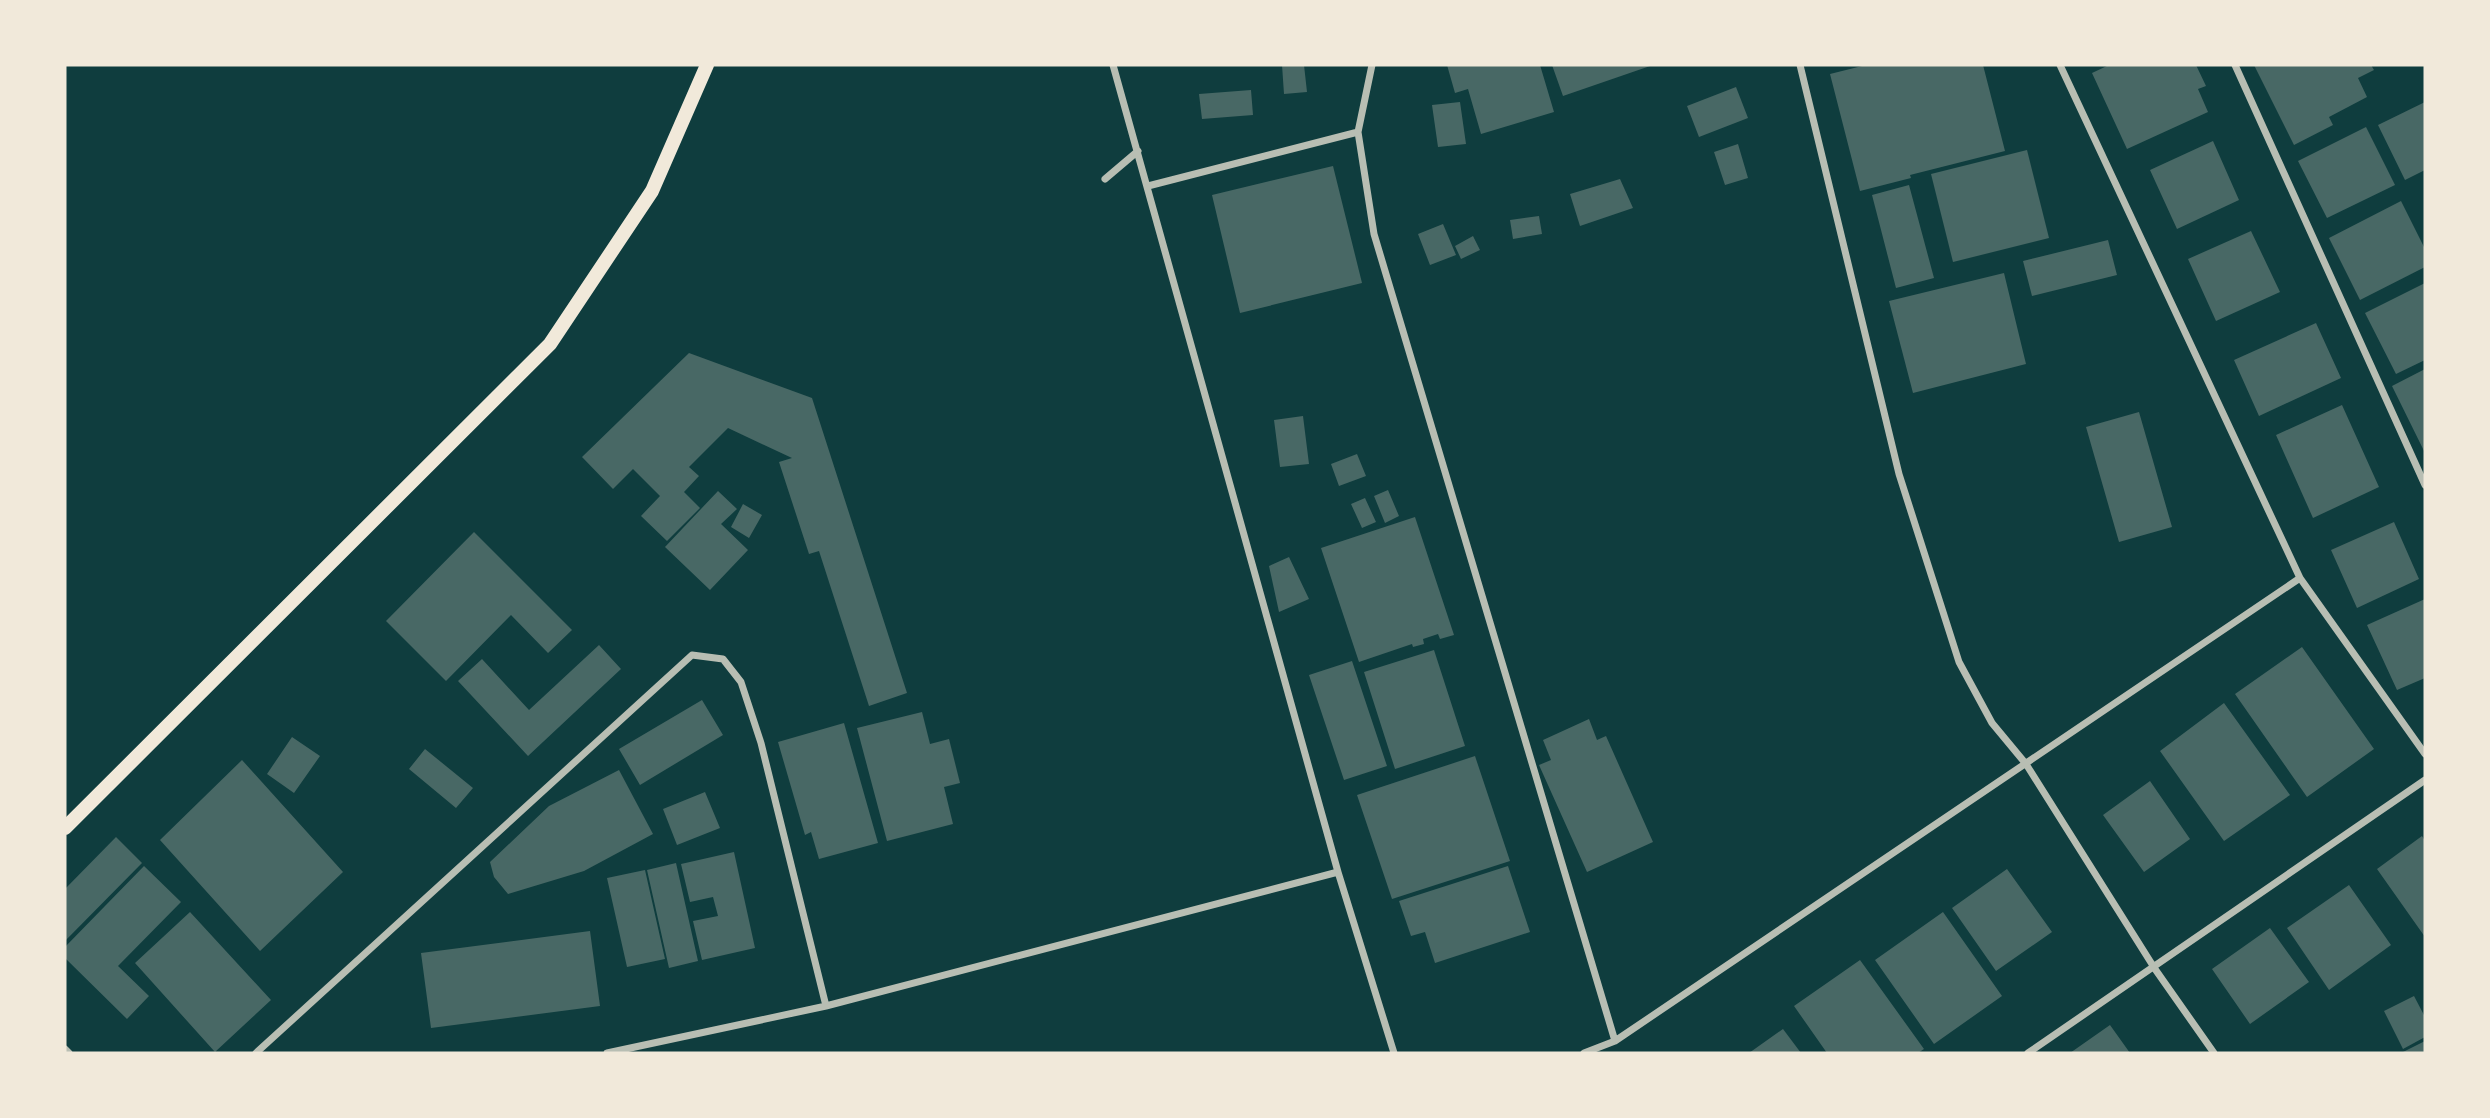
<svg xmlns="http://www.w3.org/2000/svg" width="2490" height="1118" viewBox="0 0 2490 1118" font-family="'Libre Baskerville',serif">
  <style>
    .building { fill: #486865 }
    .lines { fill: none; stroke-linecap: round; stroke-linejoin: round }
    .minor { stroke: #b8beb3; stroke-width: 7 }
    .secondary { stroke: #f1e9da; stroke-width: 14 }
  </style>
  <rect width="100%" height="100%" fill="#0f3d3e"/>
  <path class="building" d="M 1282,65 L 1304,65 L 1307,92 L 1284,94 Z
    M 1447,65 L 1540,65 L 1554,112 L 1481,134 L 1468,89 L 1455,93 Z
    M 1552,65 L 1653,65 L 1563,96 Z
    M 1866,65 L 1983,65 L 2005,151 L 1910,175 L 1911,178 L 1860,191 L 1830,74 Z
    M 2109,65 L 2196,65 L 2206,86 L 2198,89 L 2208,112 L 2127,149 L 2092,73 Z
    M 2254,65 L 2371,65 L 2374,70 L 2358,78 L 2367,97 L 2329,117 L 2333,125 L 2294,145 Z
    M 1736,87 L 1748,118 L 1699,137 L 1687,106 Z
    M 1251,90 L 1253,115 L 1202,119 L 1199,94 Z
    M 1460,102 L 1466,144 L 1438,147 L 1432,105 Z
    M 2425,102 L 2425,170 L 2405,180 L 2378,125 Z
    M 2366,127 L 2395,185 L 2327,218 L 2298,161 Z
    M 2213,141 L 2239,200 L 2177,229 L 2150,170 Z
    M 1738,144 L 1748,178 L 1725,185 L 1714,152 Z
    M 2027,150 L 2049,238 L 1953,262 L 1931,174 Z
    M 1333,166 L 1362,283 L 1240,313 L 1212,195 Z
    M 1620,179 L 1633,208 L 1580,226 L 1570,194 Z
    M 1909,185 L 1934,278 L 1896,288 L 1872,195 Z
    M 2401,201 L 2425,249 L 2425,267 L 2360,300 L 2329,238 Z
    M 1539,216 L 1542,234 L 1513,239 L 1510,220 Z
    M 1443,224 L 1456,255 L 1430,265 L 1418,234 Z
    M 2251,231 L 2280,292 L 2216,321 L 2188,259 Z
    M 1473,236 L 1480,250 L 1461,259 L 1455,246 Z
    M 2108,240 L 2117,275 L 2032,296 L 2023,261 Z
    M 2004,273 L 2026,364 L 1913,393 L 1889,301 Z
    M 2425,283 L 2425,360 L 2396,374 L 2365,313 Z
    M 2316,323 L 2341,378 L 2259,416 L 2234,360 Z
    M 689,353 L 812,398 L 907,693 L 869,706 L 819,551 L 809,554 L 779,462 L 792,458 L 728,428 L 689,467 L 699,476 L 684,492 L 700,508 L 667,541 L 641,516 L 660,496 L 633,469 L 613,489 L 582,457 Z
    M 2425,369 L 2425,453 L 2392,386 Z
    M 2342,405 L 2379,487 L 2313,518 L 2276,435 Z
    M 2139,412 L 2172,527 L 2119,542 L 2086,427 Z
    M 1303,416 L 1309,464 L 1280,467 L 1274,420 Z
    M 1357,454 L 1366,476 L 1339,486 L 1331,464 Z
    M 1388,490 L 1399,516 L 1385,523 L 1374,496 Z
    M 718,491 L 737,509 L 721,524 L 748,550 L 710,590 L 665,547 Z
    M 1365,498 L 1376,522 L 1362,528 L 1351,504 Z
    M 743,504 L 762,515 L 749,538 L 731,527 Z
    M 1415,517 L 1454,635 L 1440,639 L 1438,634 L 1423,639 L 1424,644 L 1413,647 L 1412,644 L 1359,662 L 1321,548 Z
    M 2394,522 L 2419,579 L 2357,608 L 2331,550 Z
    M 474,532 L 572,630 L 548,653 L 511,615 L 446,681 L 386,621 Z
    M 1289,557 L 1309,599 L 1279,612 L 1269,566 Z
    M 2425,599 L 2425,678 L 2397,690 L 2367,625 Z
    M 599,645 L 621,669 L 528,756 L 458,681 L 482,659 L 529,710 Z
    M 2302,647 L 2374,749 L 2307,797 L 2235,694 Z
    M 1434,650 L 1465,746 L 1395,769 L 1364,672 Z
    M 1352,661 L 1387,766 L 1344,780 L 1309,675 Z
    M 702,700 L 723,735 L 640,785 L 619,749 Z
    M 2224,703 L 2290,795 L 2224,841 L 2160,751 Z
    M 922,712 L 930,744 L 949,739 L 960,783 L 944,787 L 953,824 L 887,841 L 857,728 Z
    M 1589,719 L 1597,740 L 1606,736 L 1653,842 L 1587,872 L 1539,765 L 1551,760 L 1543,740 Z
    M 844,723 L 878,843 L 819,859 L 811,832 L 805,835 L 778,742 Z
    M 292,737 L 320,756 L 294,793 L 267,774 Z
    M 425,749 L 473,788 L 456,808 L 409,769 Z
    M 1475,756 L 1510,861 L 1392,899 L 1357,795 Z
    M 242,760 L 343,872 L 260,951 L 160,840 Z
    M 619,770 L 653,834 L 584,871 L 508,894 L 494,877 L 490,862 L 549,806 Z
    M 2150,781 L 2190,839 L 2144,872 L 2103,815 Z
    M 705,792 L 720,828 L 677,845 L 663,809 Z
    M 2422,836 L 2425,841 L 2425,937 L 2377,869 Z
    M 116,837 L 142,863 L 65,941 L 65,889 Z
    M 734,852 L 755,948 L 702,960 L 693,921 L 718,916 L 713,897 L 690,902 L 681,864 Z
    M 676,863 L 698,961 L 669,968 L 647,870 Z
    M 144,866 L 181,902 L 118,966 L 149,996 L 127,1019 L 65,958 L 65,947 Z
    M 1508,866 L 1530,932 L 1435,963 L 1425,932 L 1411,936 L 1399,901 Z
    M 2007,869 L 2052,932 L 1996,971 L 1952,908 Z
    M 645,870 L 665,959 L 627,967 L 607,878 Z
    M 2349,885 L 2391,945 L 2329,990 L 2287,928 Z
    M 190,912 L 271,1000 L 215,1052 L 135,963 Z
    M 1943,912 L 2002,996 L 1934,1044 L 1875,960 Z
    M 2270,928 L 2309,982 L 2250,1024 L 2212,969 Z
    M 590,931 L 600,1006 L 431,1028 L 421,953 Z
    M 1860,960 L 1924,1049 L 1918,1053 L 1827,1053 L 1794,1006 Z
    M 2414,996 L 2425,1017 L 2425,1037 L 2403,1049 L 2384,1011 Z
    M 2110,1025 L 2130,1053 L 2070,1053 Z
    M 1783,1029 L 1801,1053 L 1749,1053 Z
    M 2425,1041 L 2425,1053 L 2401,1053 Z"/>
  <g class="lines">
    <path class="minor" d="M 1113,65 L 1338,872 L 1394,1053
      M 1372,65 L 1358,132 L 1374,234 L 1615,1041
      M 1800,65 L 1899,474 L 1959,662 L 1992,723 L 2026,764 L 2155,969 L 2214,1053
      M 2060,65 L 2300,578 L 2425,754
      M 2235,65 L 2425,485
      M 1105,179 L 1138,151
      M 1148,186 L 1358,132
      M 65,1049 L 69,1053
      M 256,1053 L 692,655 L 723,659 L 741,682 L 761,743 L 826,1006
      M 607,1053 L 826,1006 L 1338,872
      M 1584,1053 L 1615,1041 L 2300,578
      M 2028,1053 L 2425,780"/>
    <path class="secondary" d="M 65,828 L 550,344 L 652,191 L 707,65"/>
  </g>
  <rect width="2490" height="1118" fill="none" stroke="#f1e9da" stroke-width="133"/>
</svg>
